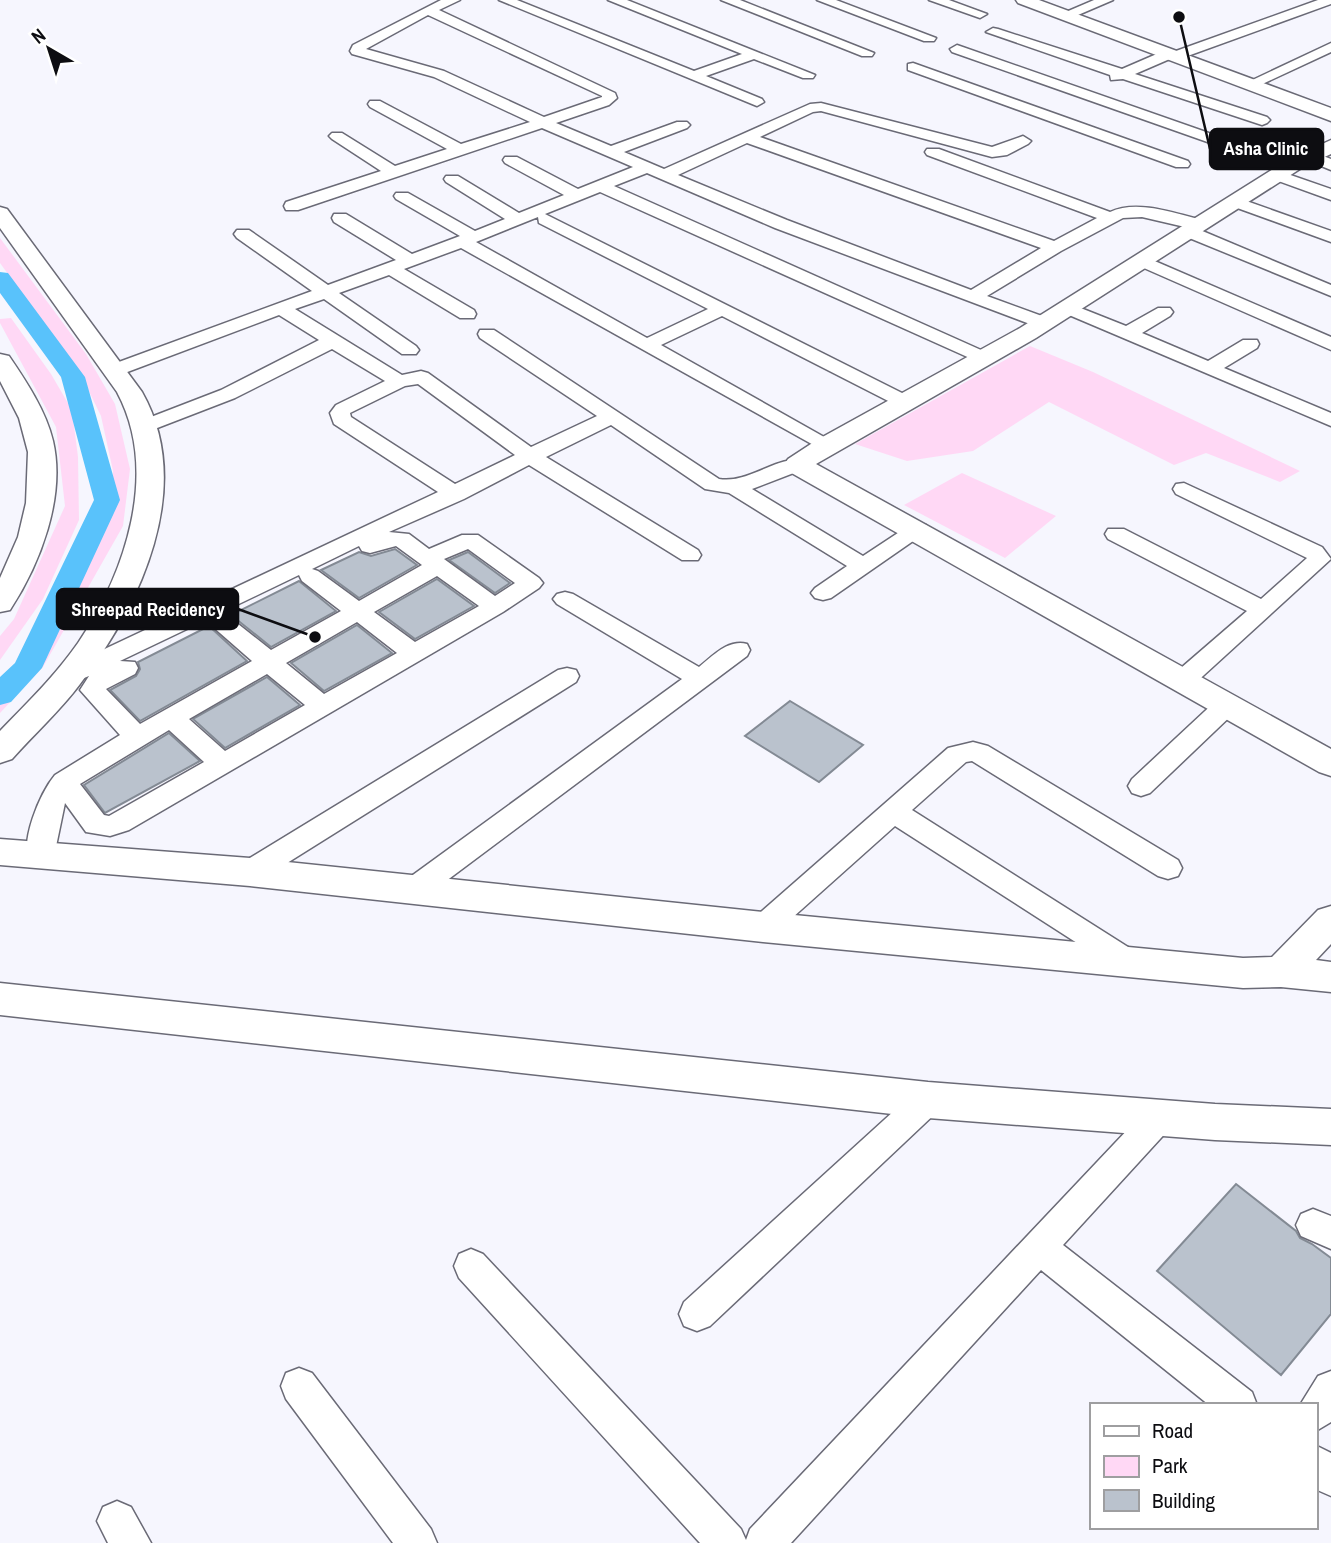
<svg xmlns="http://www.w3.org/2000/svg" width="1331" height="1543" viewBox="0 0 1331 1543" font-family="'Archivo Narrow',sans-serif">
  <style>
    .green { fill: #ffd8f5 }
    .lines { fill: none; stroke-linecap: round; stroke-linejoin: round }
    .canal { fill: #59c2fb; fill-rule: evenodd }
    .building { fill: #bac2cd; stroke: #838a94; stroke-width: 2 }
    .minor-casing { stroke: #6a6a76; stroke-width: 3 }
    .tertiary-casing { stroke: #6a6a76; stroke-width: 3 }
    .minor { fill: #fff; fill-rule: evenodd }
    .tertiary { fill: #fff; fill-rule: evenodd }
    .leader { fill: none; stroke: #0d0d11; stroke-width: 2.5 }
    .callout-dot { fill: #0d0d11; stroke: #fff; stroke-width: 2.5 }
    .callout { fill: #0d0d11; stroke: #0d0d11; stroke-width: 2.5 }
    .callout-label { font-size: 19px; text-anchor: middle; font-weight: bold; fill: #fff }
  </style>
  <rect width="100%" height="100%" fill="#f6f6fe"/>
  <path class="green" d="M 0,238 L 86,354 L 115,404 L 130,469 L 123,526 L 43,667 L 0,713 L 0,703 L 36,665 L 112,507 L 113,471 L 101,416 L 81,375 L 0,263 Z
    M 11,318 L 51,374 L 72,410 L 78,457 L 79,520 L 43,599 L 0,660 L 0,636 L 14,619 L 65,506 L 56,427 L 0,323 L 0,319 Z
    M 1030,346 L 1093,372 L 1300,471 L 1280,482 L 1206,453 L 1174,465 L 1049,402 L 973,451 L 907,461 L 855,444 Z
    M 962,473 L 1056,516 L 1005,558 L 904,505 Z"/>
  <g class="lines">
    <path class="canal" d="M 0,272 L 8,273 L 85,377 L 120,500 L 42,668 L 11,702 L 0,705 L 0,677 L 15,663 L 94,500 L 61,377 L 0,293 Z"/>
  </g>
  <path class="building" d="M 395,549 L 417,565 L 359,598 L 321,570 L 359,552 L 371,556 Z
    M 468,552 L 510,583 L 495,593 L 449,560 Z
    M 437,579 L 474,606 L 415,639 L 379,612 Z
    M 299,581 L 336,611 L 271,647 L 231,615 Z
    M 357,625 L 392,653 L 324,691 L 291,663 Z
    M 209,626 L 247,661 L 140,721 L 110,690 L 136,676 L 140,669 L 138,662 Z
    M 267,677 L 300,705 L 225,748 L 193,719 Z
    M 790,701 L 863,745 L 819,782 L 745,736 Z
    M 169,733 L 200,761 L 105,813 L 84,785 Z
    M 1236,1184 L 1296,1231 L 1300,1238 L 1312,1244 L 1331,1258 L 1331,1314 L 1281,1375 L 1157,1271 Z"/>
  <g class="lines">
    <defs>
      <path id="minor" d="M 441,0 L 460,0 L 439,10 L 615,93 L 617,98 L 609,105 L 556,123 L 611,146 L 677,122 L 687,122 L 690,125 L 687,128 L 624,152 L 664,169 L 810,104 L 821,103 L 992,147 L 1023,136 L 1031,141 L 1028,144 L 1007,155 L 992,157 L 821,111 L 813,112 L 760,137 L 1054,241 L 1097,218 L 927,155 L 925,152 L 927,149 L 939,149 L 1110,212 C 1138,199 1177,214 1205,221 L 1207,225 L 1200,230 L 1331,285 L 1331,296 L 1182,235 L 1180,231 L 1185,227 L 1142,217 L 1123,218 L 1061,251 L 987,296 L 1050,319 L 1052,323 L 1043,329 L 775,228 L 647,173 L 614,186 L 990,354 L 993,358 L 990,362 L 983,364 L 600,192 L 545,214 L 912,398 L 915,402 L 912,406 L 898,406 L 722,316 L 661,345 L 833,442 L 836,446 L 833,450 L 826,452 L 461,248 L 404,269 L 474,310 L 476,314 L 474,318 L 460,318 L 389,275 L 339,293 L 416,346 L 419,350 L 416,354 L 402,354 L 324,299 L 295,309 L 402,375 L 421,371 L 428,373 L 531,447 L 597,416 L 480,338 L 478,334 L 480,330 L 494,330 L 719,479 C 750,484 778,454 804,461 L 807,465 L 804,469 L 752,489 L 863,556 L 910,525 L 926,525 L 929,530 L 831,598 L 823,600 L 815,598 L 811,593 L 815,588 L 847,566 L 729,493 L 705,489 L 611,425 L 546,457 L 698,550 L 701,555 L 698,560 L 682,560 L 529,465 L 464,499 L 389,532 L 409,534 L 429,549 L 462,535 L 478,535 L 539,578 L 543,583 L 539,588 L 503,612 L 129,830 L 110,836 L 86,832 L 65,803 L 54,856 L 50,863 L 40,867 L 30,863 C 19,843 40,793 55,775 L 120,735 L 80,690 L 89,676 L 69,684 L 60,682 L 57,676 L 60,670 L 438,492 L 334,424 L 330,413 L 336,405 L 385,381 L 332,349 L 235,398 L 152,430 L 138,430 L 135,426 L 138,422 L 221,390 L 319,340 L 279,315 L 122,374 L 108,374 L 105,370 L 108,366 L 312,291 L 237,238 L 234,234 L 237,230 L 249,230 L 328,285 L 396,260 L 334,222 L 332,218 L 334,214 L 346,214 L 412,254 L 460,236 L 396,199 L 394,196 L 396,193 L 408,193 L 475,231 L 505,219 L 446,182 L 444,179 L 446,176 L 458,176 L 519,213 L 564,195 L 505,163 L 503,160 L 505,157 L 517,157 L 578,189 L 633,167 L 542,128 L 298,210 L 286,210 L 284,206 L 286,202 L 381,171 L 332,139 L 329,136 L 332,133 L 342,133 L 395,166 L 447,149 L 370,107 L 368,104 L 370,101 L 380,101 L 461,144 L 530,122 L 434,77 L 352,54 L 350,51 L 353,45 ZM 428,15 L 602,96 L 602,97 L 544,117 L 444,71 L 366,49 ZM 747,143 L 1041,248 L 971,290 L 787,220 L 678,175 ZM 538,217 L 539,223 L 708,309 L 647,338 L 476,242 ZM 418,384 L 515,455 L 455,484 L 351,417 L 350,413 L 405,386 ZM 359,546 L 362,551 L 370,553 L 396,546 L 422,565 L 359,601 L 318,571 L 312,569 ZM 468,549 L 515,583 L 495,596 L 444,559 ZM 299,575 L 302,581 L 341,611 L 271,650 L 228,616 L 220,613 ZM 437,576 L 479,606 L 415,642 L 374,612 ZM 210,618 L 208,621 L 212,626 L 252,661 L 140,724 L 106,689 L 135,674 L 138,668 L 135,662 L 120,661 ZM 357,622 L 397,653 L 324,694 L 286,663 ZM 267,674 L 305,705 L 225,751 L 189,719 ZM 169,730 L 204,762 L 109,816 L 104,815 L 80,784 Z
        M 499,0 L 517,0 L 694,71 L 742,54 L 608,0 L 627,0 L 815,75 L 813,78 L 803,78 L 754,59 L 706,76 L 762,99 L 764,102 L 757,106 Z
        M 721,0 L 740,0 L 874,53 L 872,56 L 862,56 Z
        M 817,0 L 836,0 L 936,38 L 934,41 L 924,41 Z
        M 929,0 L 949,0 L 987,14 L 980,18 Z
        M 1094,0 L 1113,0 L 1071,18 L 1066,19 L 1059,15 Z
        M 1318,0 L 1331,0 L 1331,4 L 1182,58 L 1172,58 L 1135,74 L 1267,117 L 1270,120 L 1267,123 L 1262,125 L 1123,79 L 1111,80 L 1110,75 L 986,32 L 993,28 L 998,29 L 1122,69 L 1166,50 L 1176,51 Z
        M 1331,43 L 1331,52 L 1256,87 L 1246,87 L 1244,84 Z
        M 957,45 L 1226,139 L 1229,142 L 1226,145 L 1216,145 L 952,52 L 950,49 Z
        M 913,63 L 1188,161 L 1190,164 L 1188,167 L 1176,167 L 908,70 L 908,64 Z
        M 1310,151 L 1331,159 L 1331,170 L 1304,159 L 1302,156 L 1304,153 Z
        M 1276,170 L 1331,189 L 1331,200 L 1270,178 L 1268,175 L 1270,172 Z
        M 1235,197 L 1331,231 L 1331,242 L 1229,205 L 1227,202 L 1229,199 Z
        M 1143,256 L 1331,337 L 1331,350 L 1137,265 L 1134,261 L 1137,257 Z
        M 1068,303 L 1126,326 L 1158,308 L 1170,308 L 1173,312 L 1170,316 L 1142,333 L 1208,361 L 1243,340 L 1257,340 L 1259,344 L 1257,348 L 1224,368 L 1331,413 L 1331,426 L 1062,312 L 1059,308 Z
        M 1184,483 L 1322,547 L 1331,559 L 1192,686 L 1183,688 L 1174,686 L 1171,680 L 1174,674 L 1247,611 L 1108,539 L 1105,534 L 1108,529 L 1124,529 L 1261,599 L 1307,558 L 1176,494 L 1173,489 L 1176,484 Z
        M 565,592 L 573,594 L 699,667 C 713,656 728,639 747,644 L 750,650 L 747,656 L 426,896 L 416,899 L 406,896 L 402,888 L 406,880 L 682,679 L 557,604 L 553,599 L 557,594 Z
        M 567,668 L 576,670 L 579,676 L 576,682 L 260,880 L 250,883 L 240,880 L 236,872 L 240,864 L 558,670 Z
        M 1228,695 L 1237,698 L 1241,704 L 1237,710 L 1150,793 L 1141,796 L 1132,793 L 1128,786 L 1132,779 L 1219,698 Z
        M 973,742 L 988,746 L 1178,860 L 1182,868 L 1178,876 L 1168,879 L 1158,876 L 972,761 L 966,762 L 912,810 L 1139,954 L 1144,962 L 1139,970 L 1129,974 L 1119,970 L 895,826 L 773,935 L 763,938 L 753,935 L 749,927 L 753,919 L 948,748 Z
        M 928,1086 L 939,1090 L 944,1100 L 939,1110 L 710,1326 L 697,1331 L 684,1326 L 679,1314 L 684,1302 L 917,1090 Z
        M 1160,1103 L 1171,1107 L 1176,1117 L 1171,1127 L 1063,1245 L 1252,1392 L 1257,1405 L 1209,1405 L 1041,1270 L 791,1543 L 700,1543 L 459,1278 L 454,1266 L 459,1254 L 471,1249 L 483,1254 L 741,1529 L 746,1540 L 750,1529 L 1149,1107 Z
        M 1313,1209 L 1331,1216 L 1331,1249 L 1301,1236 L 1296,1225 L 1301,1214 Z
        M 299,1368 L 312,1373 L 431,1529 L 437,1543 L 393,1543 L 286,1399 L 281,1386 L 286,1373 Z
        M 1331,1371 L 1331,1422 L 1316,1431 L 1315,1405 L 1300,1405 L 1318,1376 Z
        M 1315,1445 L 1331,1453 L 1331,1496 L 1315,1489 Z
        M 117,1501 L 131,1507 L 151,1543 L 108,1543 L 97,1521 L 103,1507 Z"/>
      <path id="tertiary" d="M 1016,0 L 1039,0 L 1331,108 L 1331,121 L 1018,3 Z
        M 1331,140 L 1331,154 L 1303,167 L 1036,338 L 816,464 L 1331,749 L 1331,776 L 1319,772 L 788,471 L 784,465 L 788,459 L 817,440 L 1020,328 L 1289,159 Z
        M 0,207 L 7,209 L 142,392 C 196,487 140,606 80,684 C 60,711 34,734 12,759 L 0,763 L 0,731 C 27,703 55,676 78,643 C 125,574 160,472 117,392 L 0,228 Z
        M 0,354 L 9,356 C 26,381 46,411 53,441 C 66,497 40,564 10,610 L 0,612 L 0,578 L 18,537 L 26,503 L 28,452 L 19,418 L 0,381 Z
        M 0,839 L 250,858 L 763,912 L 1243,958 L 1272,957 L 1318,910 L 1331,906 L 1331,944 L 1316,960 L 1331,962 L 1331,992 L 1281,987 L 1243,988 L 763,942 L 250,886 L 0,865 Z
        M 0,983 L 928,1082 L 1215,1104 L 1331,1109 L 1331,1145 L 1215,1140 L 928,1118 L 0,1015 Z"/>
    </defs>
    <use href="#minor" class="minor-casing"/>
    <use href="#tertiary" class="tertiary-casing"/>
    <use href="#minor" class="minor"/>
    <use href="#tertiary" class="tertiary"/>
  </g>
  <path class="leader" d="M1179 17L1210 149M315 637L238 609"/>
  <g class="callout-dot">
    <circle cx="1179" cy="17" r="7"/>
    <circle cx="315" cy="637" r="7"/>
  </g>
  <g class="callout">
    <rect x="1210" y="129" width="113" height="40" rx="7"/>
    <rect x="57" y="589" width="181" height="40" rx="7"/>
  </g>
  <g class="callout-label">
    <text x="1266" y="155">Asha Clinic</text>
    <text x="148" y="616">Shreepad Recidency</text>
  </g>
  <rect x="1090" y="1403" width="228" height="126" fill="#ffffff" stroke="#9e9ea0" stroke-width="2"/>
  <rect x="1104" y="1426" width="35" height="10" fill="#ffffff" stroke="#9e9ea0" stroke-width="2"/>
  <text x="1152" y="1438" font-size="21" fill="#0d0d11">Road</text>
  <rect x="1104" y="1456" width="35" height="21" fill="#ffd8f5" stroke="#9e9ea0" stroke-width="2"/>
  <text x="1152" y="1473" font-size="21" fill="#0d0d11">Park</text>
  <rect x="1104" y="1490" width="35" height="21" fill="#bac2cd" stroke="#9e9ea0" stroke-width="2"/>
  <text x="1152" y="1508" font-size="21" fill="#0d0d11">Building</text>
  <g transform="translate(49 49) rotate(321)" stroke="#ffffff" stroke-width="5" paint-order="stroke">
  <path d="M0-5L12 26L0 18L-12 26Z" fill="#0d0d11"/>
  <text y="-10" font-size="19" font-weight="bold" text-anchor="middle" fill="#0d0d11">N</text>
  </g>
</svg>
